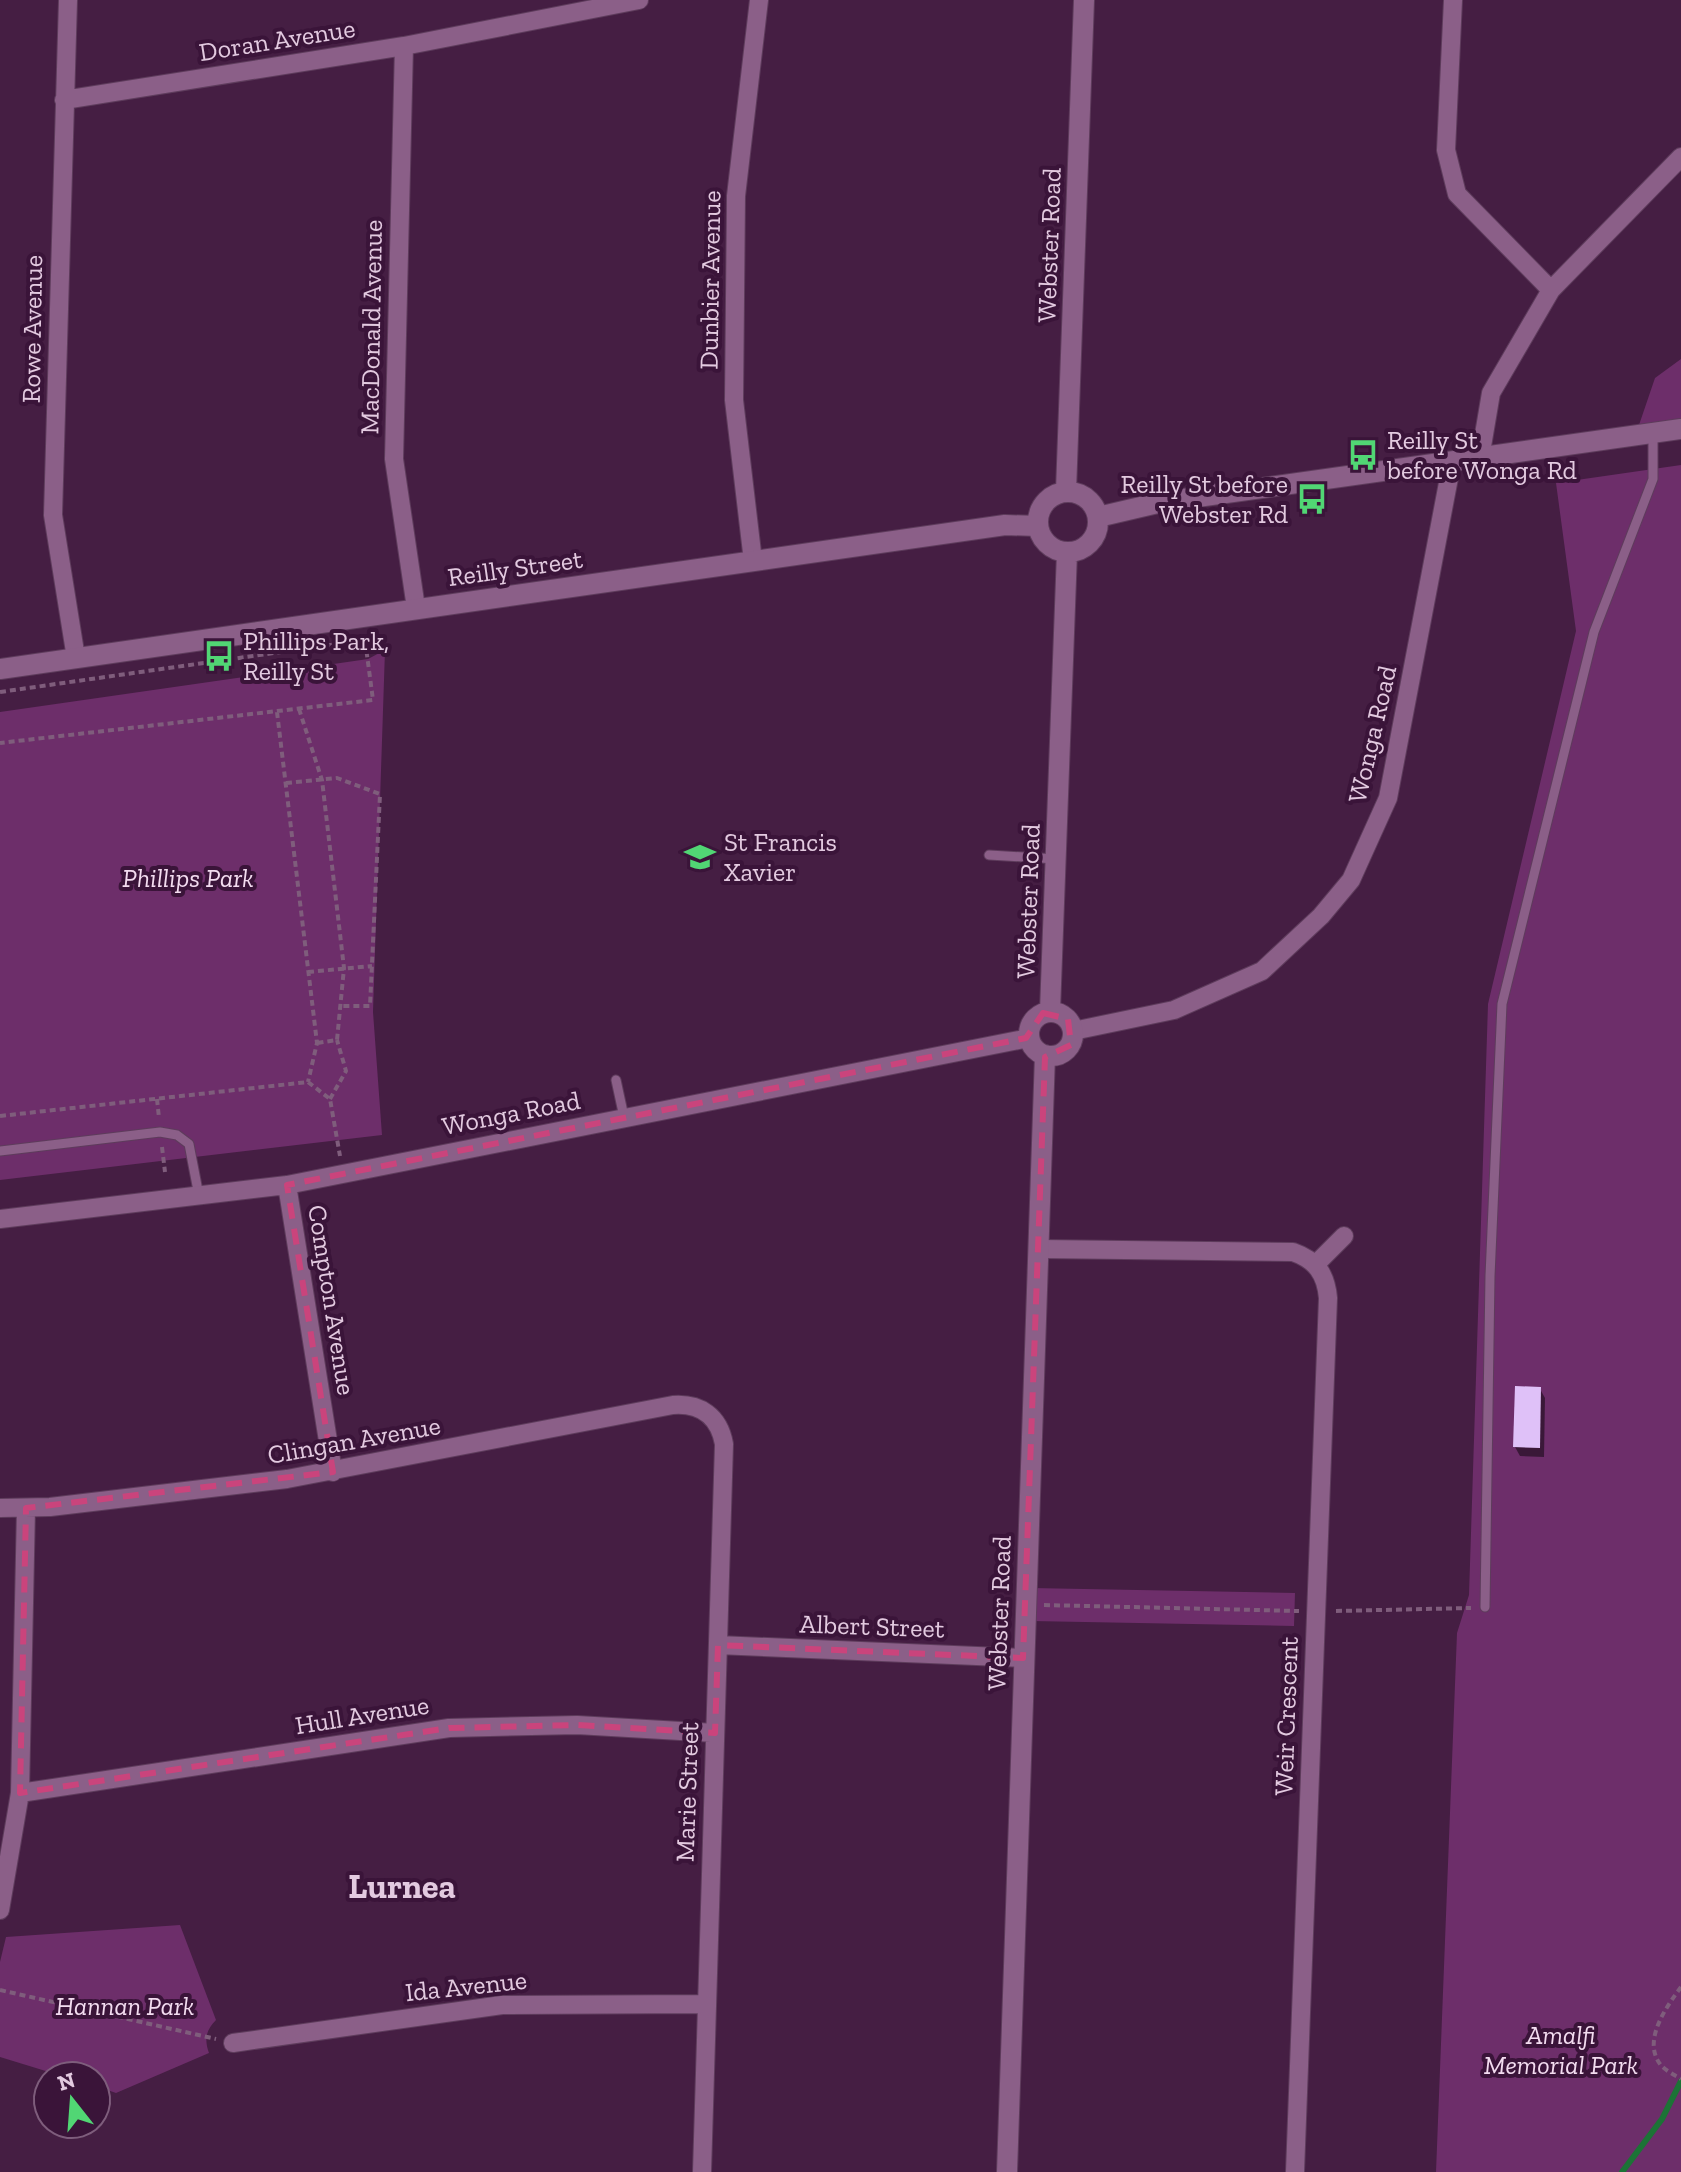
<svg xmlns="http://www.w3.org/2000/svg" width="1681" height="2172" viewBox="0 0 1681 2172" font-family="'Zilla Slab',serif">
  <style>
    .green { fill: #6d2e6a }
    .shadow { fill: #0007 }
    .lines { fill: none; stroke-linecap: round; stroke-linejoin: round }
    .stream { stroke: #1c7336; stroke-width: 6 }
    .building { fill: #dfc1f8 }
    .lane-casing { stroke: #5e3c5c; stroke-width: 11 }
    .street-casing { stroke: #5e3c5c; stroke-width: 20 }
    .secondary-casing { stroke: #5e3c5c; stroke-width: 22 }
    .path { stroke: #7f5d7c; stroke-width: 4; stroke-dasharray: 6 4; stroke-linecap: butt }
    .lane { stroke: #8b5f88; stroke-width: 9 }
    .street { stroke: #8b5f88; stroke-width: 18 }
    .secondary { stroke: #8b5f88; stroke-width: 20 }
    .marked { fill: none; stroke: #ca447c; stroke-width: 6; stroke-dasharray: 16 10; stroke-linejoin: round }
    .labels { text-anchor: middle; stroke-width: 8; stroke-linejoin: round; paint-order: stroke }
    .street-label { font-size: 26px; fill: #e3cae0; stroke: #3a1439 }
    .poi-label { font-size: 26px; fill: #e3cae0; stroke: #3a1439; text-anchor: start }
    .park-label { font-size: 26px; font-style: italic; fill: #f3dcf0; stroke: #3a1439 }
    .district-label { font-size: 34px; font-weight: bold; fill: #e3cae0; stroke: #3a1439 }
  </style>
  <rect width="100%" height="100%" fill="#451e43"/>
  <path class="green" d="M 1681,359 L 1681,420 L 1639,425 L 1655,378 Z
    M 1681,465 L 1681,2172 L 1436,2172 L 1457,1633 L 1469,1595 L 1488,1004 L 1576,631 L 1556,483 Z
    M 385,650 L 373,1012 L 382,1135 L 0,1180 L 0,712 L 368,659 Z
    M 1031,1588 L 1295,1593 L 1294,1626 L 1031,1621 Z
    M 180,1925 L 216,2020 C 206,2030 204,2039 209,2053 L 116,2093 L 96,2086 L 96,2076 L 62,2076 L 0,2057 L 0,1962 L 6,1937 Z"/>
  <path class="shadow" d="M 1540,1389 L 1545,1398 L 1544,1457 L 1520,1456 L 1515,1447 Z"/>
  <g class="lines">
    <path class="stream" d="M 1622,2172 L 1662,2119 L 1681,2081"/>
  </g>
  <path class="building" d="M 1515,1386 L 1541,1387 L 1540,1448 L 1513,1447 Z"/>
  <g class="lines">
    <defs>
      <path id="lane" d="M 989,855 L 1056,859
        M 616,1080 L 624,1117
        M 0,1151 L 160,1132 L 177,1135 L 189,1144 L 199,1196
        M 1485,1607 L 1490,1276 L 1502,1004 L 1594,632 L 1653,479 L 1653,433"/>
      <path id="street" d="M 68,0 L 53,515 L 76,658
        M 1453,0 L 1446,150 L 1457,194 L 1551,290
        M 404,46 L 394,459 L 416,608
        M 64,100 L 404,46 L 639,0
        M 1480,458 L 1491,393 L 1551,290 L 1681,157
        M 753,561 L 734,400 L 736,196 L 759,0
        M 1073,1031 L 1174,1010 L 1262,971 L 1321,916 L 1351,880 L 1388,798 L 1452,462
        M 287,1185 L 333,1472
        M 0,1219 L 287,1185 L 1029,1038
        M 1039,1249 L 1293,1252 C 1316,1260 1326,1274 1328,1298 L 1295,2172
        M 1316,1264 L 1344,1236
        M 0,1508 L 50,1507 L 287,1479 L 673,1405 C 700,1403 719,1416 724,1444 L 702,2172
        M 718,1645 L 1023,1658
        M 20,1793 L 449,1728 L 577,1725 L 715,1733
        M 0,1910 L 20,1793 L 26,1508
        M 233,2043 L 502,2005 L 705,2004"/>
      <path id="secondary" d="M 1066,491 L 1084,0
        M1038 522a30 30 0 1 1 60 0a30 30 0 1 1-60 0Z
        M 1098,517 L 1162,502 L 1681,429
        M 0,669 L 1005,525 L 1038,526
        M 1050,1011 L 1067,552
        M1029 1034a22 22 0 1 1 44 0a22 22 0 1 1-44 0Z
        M 1007,2172 L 1045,1055"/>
    </defs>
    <use href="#lane" class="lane-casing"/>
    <use href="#street" class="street-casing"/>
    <use href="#secondary" class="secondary-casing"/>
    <path class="path" d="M 0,692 L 365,640 L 373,700 L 0,743
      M 299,709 L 322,780 L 344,968 L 337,1040 L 317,1043
      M 277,712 L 317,1043 L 308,1082
      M 286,783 L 337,778 L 380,794 L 370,1006 L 340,1006
      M 308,972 L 372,966
      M 157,1099 L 159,1118
      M 330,1099 L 346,1071 L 337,1040
      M 0,1116 L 308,1082 L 330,1099 L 340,1156
      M 162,1147 L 165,1172
      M 1044,1605 L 1299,1611
      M 1336,1611 L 1471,1608
      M 1681,1987 C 1667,2006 1642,2040 1660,2064 C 1664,2070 1675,2075 1681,2079
      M 0,1990 L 216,2039"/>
    <use href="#lane" class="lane"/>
    <use href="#street" class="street"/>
    <use href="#secondary" class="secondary"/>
  </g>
  <path class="marked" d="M 1043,1013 L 1068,1019 L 1071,1045 L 1045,1057 L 1023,1658 L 718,1645 L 715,1733 L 577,1725 L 449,1728 L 20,1793 L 26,1508 L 333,1472 L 287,1185 L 1026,1038 Z"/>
  <defs>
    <symbol id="bus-bare" viewBox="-9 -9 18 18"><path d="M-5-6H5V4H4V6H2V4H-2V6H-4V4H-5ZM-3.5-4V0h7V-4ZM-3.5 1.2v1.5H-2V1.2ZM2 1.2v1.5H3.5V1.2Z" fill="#51d674" stroke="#3a1439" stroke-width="2.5" paint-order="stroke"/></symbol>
    <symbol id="school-bare" viewBox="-9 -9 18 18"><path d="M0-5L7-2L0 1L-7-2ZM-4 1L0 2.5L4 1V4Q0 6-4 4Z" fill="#51d674" stroke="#3a1439" stroke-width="2.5" paint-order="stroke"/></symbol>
  </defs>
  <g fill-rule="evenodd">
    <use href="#bus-bare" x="1341" y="433" width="44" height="44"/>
    <use href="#bus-bare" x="1290" y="477" width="44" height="44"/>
    <use href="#bus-bare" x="197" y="634" width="44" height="44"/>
    <use href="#school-bare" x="678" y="835" width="44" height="44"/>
  </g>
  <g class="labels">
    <g class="street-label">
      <text transform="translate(277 40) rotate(-9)" y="9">Doran Avenue</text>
      <text transform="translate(1049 245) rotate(-88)" y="9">Webster Road</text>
      <text transform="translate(710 280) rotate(-89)" y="9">Dunbier Avenue</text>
      <text transform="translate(371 327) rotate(-89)" y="9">MacDonald Avenue</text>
      <text transform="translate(32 329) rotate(-89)" y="9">Rowe Avenue</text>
      <text transform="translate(515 568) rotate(-8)" y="9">Reilly Street</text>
      <text transform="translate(1372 734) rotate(-77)" y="9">Wonga Road</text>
      <text transform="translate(1028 901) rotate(-88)" y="9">Webster Road</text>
      <text transform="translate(511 1113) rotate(-11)" y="9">Wonga Road</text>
      <text transform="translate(332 1300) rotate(81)" y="9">Compton Avenue</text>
      <text transform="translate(354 1440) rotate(-10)" y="9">Clingan Avenue</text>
      <text transform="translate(999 1613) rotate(-88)" y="9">Webster Road</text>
      <text transform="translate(872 1626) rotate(2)" y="9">Albert Street</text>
      <text transform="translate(362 1715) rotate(-9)" y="9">Hull Avenue</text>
      <text transform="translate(1286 1716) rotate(-88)" y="9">Weir Crescent</text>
      <text transform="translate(687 1792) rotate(-88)" y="9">Marie Street</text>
      <text transform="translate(466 1986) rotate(-6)" y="9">Ida Avenue</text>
    </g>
    <g class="poi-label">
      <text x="1387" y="449">Reilly St<tspan x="1387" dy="30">before Wonga Rd</tspan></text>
      <text x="1288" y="493" text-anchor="end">Reilly St before<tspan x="1288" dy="30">Webster Rd</tspan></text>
      <text x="243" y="650">Phillips Park,<tspan x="243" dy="30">Reilly St</tspan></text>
      <text x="724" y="851">St Francis<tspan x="724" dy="30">Xavier</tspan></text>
    </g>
    <g class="park-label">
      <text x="188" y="887">Phillips Park</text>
      <text x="125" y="2015">Hannan Park</text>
      <text x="1561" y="2044">Amalfi<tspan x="1561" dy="30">Memorial Park</tspan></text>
    </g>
    <g class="district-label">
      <text x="402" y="1898">Lurnea</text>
    </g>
  </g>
  <g transform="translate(72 2100) rotate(343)"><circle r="38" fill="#3a1439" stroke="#7e5d7c" stroke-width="2"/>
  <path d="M0-6L14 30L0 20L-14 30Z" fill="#51d674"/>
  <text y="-12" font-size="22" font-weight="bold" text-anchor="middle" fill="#e3cae0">N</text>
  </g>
</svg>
